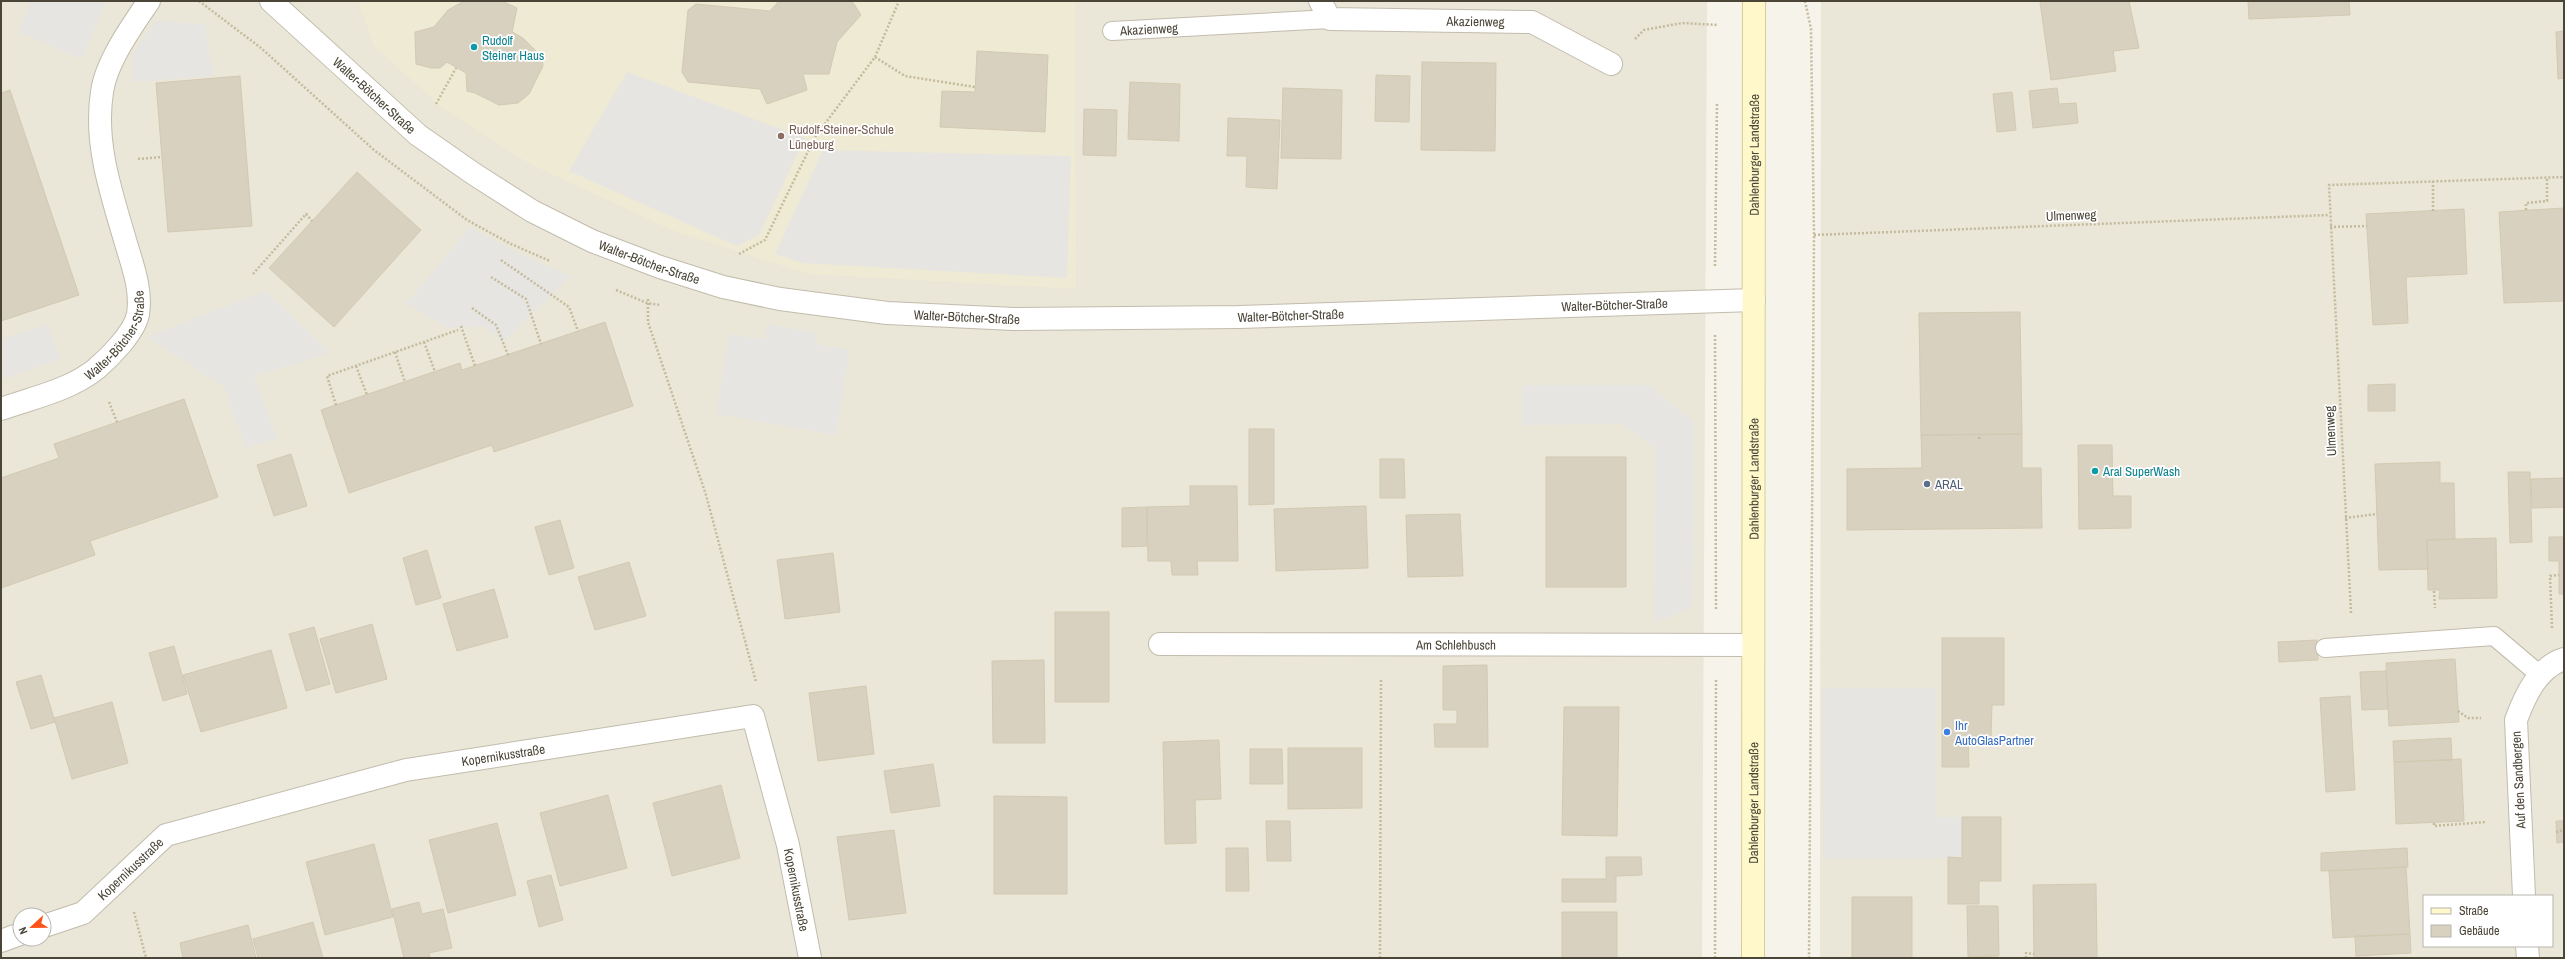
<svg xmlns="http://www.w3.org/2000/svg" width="2565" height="959" viewBox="0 0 2565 959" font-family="'Archivo Narrow',sans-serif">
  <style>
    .residential { fill: #eae6d8; fill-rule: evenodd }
    .education { fill: #efead3 }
    .parking { fill: #e7e5e1 }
    .building { fill: #d8d1bf; stroke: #d3c9b1 }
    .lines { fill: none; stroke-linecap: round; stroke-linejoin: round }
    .lane-casing { stroke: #c2bcac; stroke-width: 20 }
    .street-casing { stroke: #c2bcac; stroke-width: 24 }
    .secondary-casing { stroke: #d8cd98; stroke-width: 24 }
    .path { stroke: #c4ba9c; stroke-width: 2.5; stroke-dasharray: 2 2; stroke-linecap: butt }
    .lane { stroke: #fff; stroke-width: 18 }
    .street { stroke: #fff; stroke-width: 22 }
    .secondary { stroke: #fff8cb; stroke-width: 22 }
    .culture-dot { fill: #0f9aa8; stroke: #fff; stroke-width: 1.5 }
    .education-dot { fill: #8d6e63; stroke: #fff; stroke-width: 1.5 }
    .service-dot { fill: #5c6f8a; stroke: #fff; stroke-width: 1.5 }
    .shop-dot { fill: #3f7fe0; stroke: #fff; stroke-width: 1.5 }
    .labels { text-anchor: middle; stroke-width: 3.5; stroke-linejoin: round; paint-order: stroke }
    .street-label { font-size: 13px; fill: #4a4537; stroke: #fff }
    .culture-label { font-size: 13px; fill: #0d838f; stroke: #fff; text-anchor: start }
    .education-label { font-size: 13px; fill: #785e54; stroke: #fff; text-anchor: start }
    .service-label { font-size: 13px; fill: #4e5e75; stroke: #fff; text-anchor: start }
    .shop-label { font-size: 13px; fill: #366cbe; stroke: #fff; text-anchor: start }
  </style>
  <rect width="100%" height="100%" fill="#f6f3ea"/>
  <path class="residential" d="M 1,1 L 1707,1 L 1702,958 L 1,958 ZM 20,915 L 44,915 L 44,939 L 20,939 Z
    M 1821,1 L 2564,1 L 2564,958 L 1820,958 ZM 2424,896 L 2552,896 L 2552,946 L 2424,946 Z"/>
  <path class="education" d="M 358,1 L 1075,1 L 1076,289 L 809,274 L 674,231 L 530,164 L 444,109 L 374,46 Z"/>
  <path class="parking" d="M 25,1 L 106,1 L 81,59 L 18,32 L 30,4 Z
    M 155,21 L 205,24 L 213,76 L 133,82 L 131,56 Z
    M 627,72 L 805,138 L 759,235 L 737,246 L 569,171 Z
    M 823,150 L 1071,156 L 1067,278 L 803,263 L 775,254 Z
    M 470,227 L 509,249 L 571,276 L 504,342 L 484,326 L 449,328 L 406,304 Z
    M 265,291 L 331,353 L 254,376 L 277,438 L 246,448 L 224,387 L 147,337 Z
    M 48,324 L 60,359 L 1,379 L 1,340 Z
    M 767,324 L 817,333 L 816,344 L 850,350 L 836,435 L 716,414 L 729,334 L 765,340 Z
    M 1522,385 L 1648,385 L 1694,421 L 1693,607 L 1654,623 L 1655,448 L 1622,424 L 1522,425 Z
    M 1822,688 L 1936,688 L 1936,817 L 1962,817 L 1962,858 L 1823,858 Z"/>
  <path class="building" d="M 464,1 L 502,1 L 517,8 L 512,32 L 523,38 L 542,57 L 543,66 L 529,94 L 518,103 L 499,105 L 475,93 L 467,91 L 466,73 L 447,62 L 440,68 L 431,68 L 416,64 L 415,32 L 434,27 L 448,10 Z
    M 779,1 L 852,1 L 861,15 L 837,42 L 829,74 L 803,74 L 807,90 L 767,104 L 760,89 L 688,82 L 682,72 L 688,10 L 696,4 L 770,11 Z
    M 2049,1 L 2129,1 L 2139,48 L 2113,51 L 2116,71 L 2051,80 L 2040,2 Z
    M 2248,1 L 2349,1 L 2350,15 L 2249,19 Z
    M 2564,31 L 2564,78 L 2558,79 L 2556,32 Z
    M 977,51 L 1048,55 L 1045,132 L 940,127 L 942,91 L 975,92 Z
    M 1422,62 L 1496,63 L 1495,151 L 1421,150 Z
    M 1376,75 L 1410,76 L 1409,122 L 1375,121 Z
    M 240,76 L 252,226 L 168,232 L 156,83 Z
    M 1130,82 L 1180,84 L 1179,141 L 1128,139 Z
    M 1283,88 L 1342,90 L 1341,159 L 1281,158 Z
    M 2057,88 L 2059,104 L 2076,103 L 2078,123 L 2033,128 L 2029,91 Z
    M 10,90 L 79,295 L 1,321 L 1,93 Z
    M 2012,92 L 2016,130 L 1997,132 L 1993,94 Z
    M 1084,109 L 1117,110 L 1116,156 L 1083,155 Z
    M 1228,118 L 1280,120 L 1277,189 L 1246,187 L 1247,156 L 1227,156 Z
    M 357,172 L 421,230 L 334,327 L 269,268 Z
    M 2564,208 L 2564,301 L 2504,303 L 2499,212 Z
    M 2464,209 L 2467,274 L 2406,277 L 2408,323 L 2373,325 L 2366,214 Z
    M 2020,312 L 2022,434 L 1921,435 L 1919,313 Z
    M 605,322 L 633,406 L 494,452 L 492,445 L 349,493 L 321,410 L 460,363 L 462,370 Z
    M 2395,384 L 2395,411 L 2368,411 L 2368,385 Z
    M 184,399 L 218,497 L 90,541 L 95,555 L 1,588 L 1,478 L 59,458 L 54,444 Z
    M 1249,429 L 1274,429 L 1274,504 L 1249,505 Z
    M 2022,434 L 2022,468 L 2041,468 L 2042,528 L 1847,530 L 1847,469 L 1922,468 L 1921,435 Z
    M 2078,445 L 2112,445 L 2113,496 L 2131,496 L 2131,528 L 2079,529 Z
    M 291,454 L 307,506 L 274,516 L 257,465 Z
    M 1546,457 L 1626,457 L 1626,587 L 1546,587 Z
    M 1380,459 L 1404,459 L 1405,498 L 1380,498 Z
    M 2440,462 L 2440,483 L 2454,483 L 2455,539 L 2427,540 L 2428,569 L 2379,570 L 2375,464 Z
    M 2508,472 L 2530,472 L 2532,542 L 2510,543 Z
    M 2564,478 L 2564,507 L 2532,508 L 2531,479 Z
    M 1190,486 L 1237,486 L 1238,561 L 1197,561 L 1198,575 L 1172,575 L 1171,561 L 1148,561 L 1147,507 L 1190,506 Z
    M 1366,506 L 1368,568 L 1276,571 L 1274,509 Z
    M 1147,507 L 1147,546 L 1122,547 L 1122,508 Z
    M 1460,514 L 1463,576 L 1408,577 L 1406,515 Z
    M 560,520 L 574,568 L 549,575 L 535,527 Z
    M 2549,537 L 2564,537 L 2564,594 L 2559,594 L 2559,561 L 2549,561 Z
    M 2496,538 L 2497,598 L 2439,599 L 2440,590 L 2428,590 L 2427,540 Z
    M 427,550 L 441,598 L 416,605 L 403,558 Z
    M 833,553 L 840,612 L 785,619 L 777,560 Z
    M 629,562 L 646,616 L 595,630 L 578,577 Z
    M 494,589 L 508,637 L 457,651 L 443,604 Z
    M 1055,612 L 1109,612 L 1109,702 L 1055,702 Z
    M 372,624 L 387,679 L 336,693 L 320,639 Z
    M 314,627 L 330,684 L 306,691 L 289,634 Z
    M 1942,638 L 2004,638 L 2004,705 L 1992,705 L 1991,737 L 1968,737 L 1969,767 L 1942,767 Z
    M 2317,640 L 2318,660 L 2279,662 L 2278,642 Z
    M 174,646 L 187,694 L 163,701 L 149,653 Z
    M 271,650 L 287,708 L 201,732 L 183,675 Z
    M 2455,659 L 2459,722 L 2389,726 L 2386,663 Z
    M 1044,660 L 1045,743 L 993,743 L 992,661 Z
    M 1487,665 L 1488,747 L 1435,747 L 1434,724 L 1457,724 L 1457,710 L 1443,710 L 1443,666 Z
    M 2386,671 L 2388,709 L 2362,710 L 2360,672 Z
    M 41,675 L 55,722 L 31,729 L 16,682 Z
    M 866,686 L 874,754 L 818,761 L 809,693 Z
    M 2350,696 L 2355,790 L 2326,792 L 2320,698 Z
    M 112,702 L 128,763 L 72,779 L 54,718 Z
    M 1564,707 L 1619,707 L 1617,836 L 1562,835 Z
    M 2451,738 L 2452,760 L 2394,762 L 2393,741 Z
    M 1219,740 L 1221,799 L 1195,800 L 1196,843 L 1165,844 L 1163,742 Z
    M 1288,748 L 1362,748 L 1362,808 L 1288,809 Z
    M 1250,749 L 1282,749 L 1283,784 L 1250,784 Z
    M 2461,759 L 2464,821 L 2396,824 L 2394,762 Z
    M 933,764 L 940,806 L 891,813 L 884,771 Z
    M 721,785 L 740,858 L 672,876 L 653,803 Z
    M 608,795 L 627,868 L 560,886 L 540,813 Z
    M 994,796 L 1067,797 L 1067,894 L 994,894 Z
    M 1962,817 L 2001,817 L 2001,881 L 1979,881 L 1979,904 L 1948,904 L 1948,857 L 1962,858 Z
    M 1266,821 L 1290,821 L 1291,861 L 1267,861 Z
    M 2556,821 L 2564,821 L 2564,842 L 2557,843 Z
    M 497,823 L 516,895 L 448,913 L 429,840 Z
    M 894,830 L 906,913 L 849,920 L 837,837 Z
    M 374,844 L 393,917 L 325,935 L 306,862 Z
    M 1226,848 L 1248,848 L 1249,891 L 1226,891 Z
    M 2407,848 L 2408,867 L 2321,871 L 2321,853 Z
    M 1606,857 L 1641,857 L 1642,875 L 1616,876 L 1616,902 L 1562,902 L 1562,879 L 1606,879 Z
    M 2406,867 L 2410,934 L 2333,938 L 2329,871 Z
    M 551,875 L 563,920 L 539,927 L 527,881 Z
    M 2096,884 L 2097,958 L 2034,958 L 2033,885 Z
    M 1852,897 L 1912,897 L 1912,958 L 1852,958 Z
    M 419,902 L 422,914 L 443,909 L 452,948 L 429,953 L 430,958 L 404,958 L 392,909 Z
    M 1967,906 L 1998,906 L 1999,956 L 1968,957 Z
    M 1562,912 L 1617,912 L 1617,958 L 1562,958 Z
    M 313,922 L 323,958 L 258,958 L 253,939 Z
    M 248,925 L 256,958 L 183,958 L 180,943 Z
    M 2410,934 L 2411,953 L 2356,956 L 2355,936 Z"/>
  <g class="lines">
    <defs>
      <g id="lane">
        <path id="s1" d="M 1112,31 L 1330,19"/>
        <path d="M 2325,648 L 2494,636 L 2540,675"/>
      </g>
      <g id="street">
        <path id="s2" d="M 271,1 L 418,135 L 474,174 L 532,211 L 592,241 L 660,267 L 723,287 L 780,299 L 887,313 L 1014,319 L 1239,317 L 1754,300"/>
        <path id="s3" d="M 1320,1 L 1330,19 L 1532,22 L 1611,64"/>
        <path id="s4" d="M 1,409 C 32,398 70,390 96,369 C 109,358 135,332 138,314 C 142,289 132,264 125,240 C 111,192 94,143 102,92 C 106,62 132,26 149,1"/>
        <path id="s5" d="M 1160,644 L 1753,645"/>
        <path d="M 2524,896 L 2516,720 C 2525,696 2537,668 2564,659"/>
        <path id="s6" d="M 44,926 L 83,913 L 166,835 L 406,770 L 753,716 L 788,845 L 810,958"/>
        <path d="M 1,941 L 20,934"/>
        <path d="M 2527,946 L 2528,958"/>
      </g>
      <g id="secondary">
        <path id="s7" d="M 1753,958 L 1754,1"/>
      </g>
    </defs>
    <use href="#lane" class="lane-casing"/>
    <use href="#street" class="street-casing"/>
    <use href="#secondary" class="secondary-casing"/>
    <path class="path" d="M 199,1 L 261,48 L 374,150 L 467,220 L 511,244 L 550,261
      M 1805,1 L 1811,29 L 1814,235 L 1809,958
      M 1635,39 L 1644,30 L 1682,23 L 1718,25
      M 875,57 L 905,76 L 975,87
      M 436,104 L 456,68
      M 138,159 L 162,157
      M 2433,181 L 2433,211
      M 2526,210 L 2526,203 L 2547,201 L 2547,178
      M 2330,227 L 2367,226
      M 1814,235 L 2329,215
      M 739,254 L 765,240 L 815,137 L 875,57 L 899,1
      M 501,260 L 569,307 L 578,331
      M 1715,266 L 1717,103
      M 253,274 L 306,214 L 312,221
      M 491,277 L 526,299 L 541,344
      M 616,290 L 647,303 L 660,305
      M 648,299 L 648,322 L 706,495 L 756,682
      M 472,308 L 496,325 L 508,355
      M 461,326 L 475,366
      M 1715,335 L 1716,610
      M 424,342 L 435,372
      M 395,352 L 405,382
      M 356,366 L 367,395
      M 109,402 L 117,422
      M 336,405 L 327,376 L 458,330
      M 1979,439 L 1980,435
      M 2345,518 L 2377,514
      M 2434,591 L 2435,608
      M 2351,613 L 2329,185 L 2564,177
      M 2552,628 L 2550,576 L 2559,575
      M 2458,711 L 2468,718 L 2481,718
      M 2434,823 L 2434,826 L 2486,822
      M 2556,832 L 2564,830
      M 134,912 L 146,958
      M 1380,958 L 1381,678
      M 1715,958 L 1716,679
      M 1984,958 L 1984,957
      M 2026,958 L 2026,953 L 2034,954"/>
    <use href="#lane" class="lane"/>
    <use href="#street" class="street"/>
    <use href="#secondary" class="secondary"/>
  </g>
  <g class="culture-dot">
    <circle cx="474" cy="47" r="4"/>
    <circle cx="2095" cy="471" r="4"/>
  </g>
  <circle class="education-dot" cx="781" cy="136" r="4"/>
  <circle class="service-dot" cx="1927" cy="484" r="4"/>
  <circle class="shop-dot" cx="1947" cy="732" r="4"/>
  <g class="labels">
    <g class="street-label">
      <text dy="5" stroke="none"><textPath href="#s3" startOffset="166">Akazienweg</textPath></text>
      <text dy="5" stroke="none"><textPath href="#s1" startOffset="37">Akazienweg</textPath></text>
      <text dy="5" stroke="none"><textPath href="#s2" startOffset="140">Walter-Bötcher-Straße</textPath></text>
      <text dy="5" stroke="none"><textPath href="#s7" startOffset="803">Dahlenburger Landstraße</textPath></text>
      <text transform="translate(2071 215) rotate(-2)" y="5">Ulmenweg</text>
      <text dy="5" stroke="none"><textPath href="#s2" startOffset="464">Walter-Bötcher-Straße</textPath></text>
      <text dy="5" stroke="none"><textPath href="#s2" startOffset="1436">Walter-Bötcher-Straße</textPath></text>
      <text dy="5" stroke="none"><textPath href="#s2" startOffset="1112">Walter-Bötcher-Straße</textPath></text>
      <text dy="5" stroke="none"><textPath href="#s2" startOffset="788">Walter-Bötcher-Straße</textPath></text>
      <text dy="5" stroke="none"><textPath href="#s4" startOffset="144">Walter-Bötcher-Straße</textPath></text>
      <text transform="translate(2330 431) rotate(-93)" y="5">Ulmenweg</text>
      <text dy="5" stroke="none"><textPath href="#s7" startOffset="479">Dahlenburger Landstraße</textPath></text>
      <text dy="5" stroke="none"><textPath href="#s5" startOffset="296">Am Schlehbusch</textPath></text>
      <text dy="5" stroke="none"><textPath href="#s6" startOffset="502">Kopernikusstraße</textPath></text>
      <text transform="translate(2518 780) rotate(-93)" y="5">Auf den Sandbergen</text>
      <text dy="5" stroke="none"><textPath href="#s7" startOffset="155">Dahlenburger Landstraße</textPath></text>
      <text dy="5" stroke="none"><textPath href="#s6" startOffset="106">Kopernikusstraße</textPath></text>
      <text dy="5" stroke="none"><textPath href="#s6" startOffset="934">Kopernikusstraße</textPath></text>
    </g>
    <g class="culture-label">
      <text x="482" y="45">Rudolf<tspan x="482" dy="15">Steiner Haus</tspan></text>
      <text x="2103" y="476">Aral SuperWash</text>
    </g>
    <g class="education-label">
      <text x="789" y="134">Rudolf-Steiner-Schule<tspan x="789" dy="15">Lüneburg</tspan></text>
    </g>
    <g class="service-label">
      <text x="1935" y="489">ARAL</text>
    </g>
    <g class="shop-label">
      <text x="1955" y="730">Ihr<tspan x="1955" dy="15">AutoGlasPartner</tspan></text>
    </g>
  </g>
  <rect width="2565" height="959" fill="none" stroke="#4a4537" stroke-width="4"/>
  <rect x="2423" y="895" width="130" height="52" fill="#ffffff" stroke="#b7b5af"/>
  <rect x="2431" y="908" width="20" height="6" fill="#fff8cb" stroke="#b7b5af"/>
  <text x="2459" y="915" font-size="12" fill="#4a4537">Straße</text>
  <rect x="2431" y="925" width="20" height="12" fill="#d8d1bf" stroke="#b7b5af"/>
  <text x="2459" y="935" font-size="12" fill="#4a4537">Gebäude</text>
  <g transform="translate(32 927) rotate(248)"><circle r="19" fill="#ffffff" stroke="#b7b5af"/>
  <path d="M0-3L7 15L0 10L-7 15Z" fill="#ff5218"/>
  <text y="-6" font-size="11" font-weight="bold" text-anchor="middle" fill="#4a4537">N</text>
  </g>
</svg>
